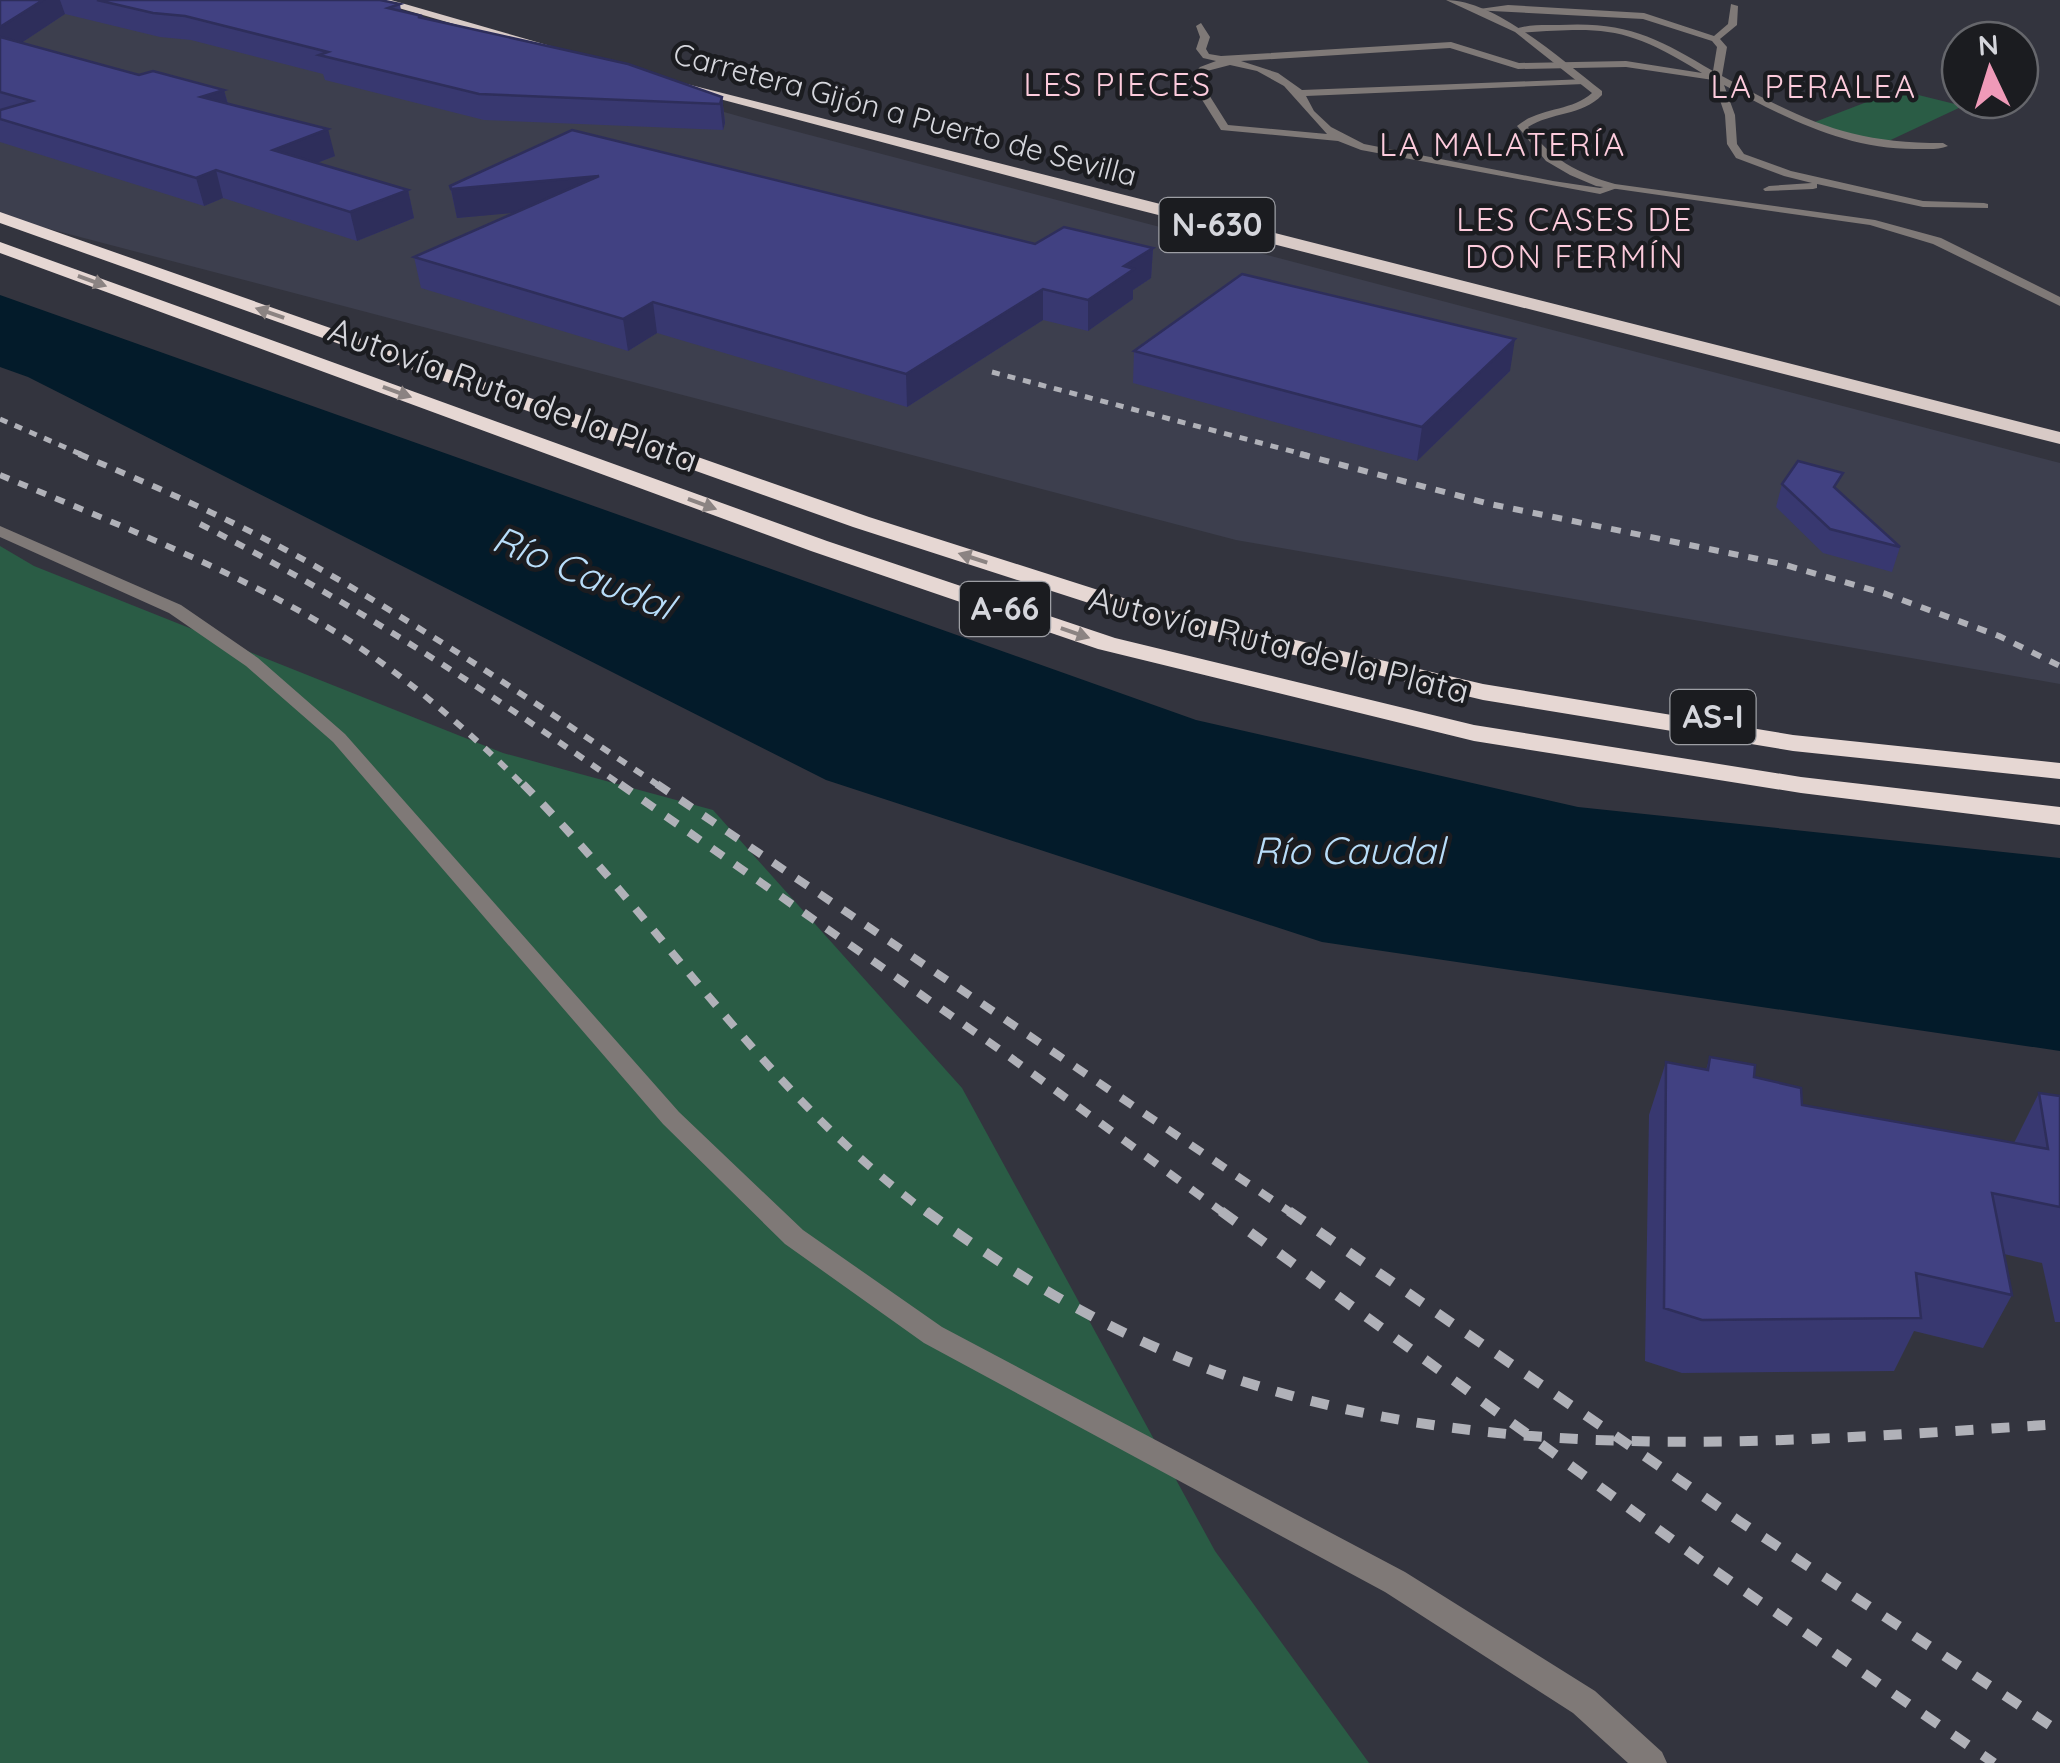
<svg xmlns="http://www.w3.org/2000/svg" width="2060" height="1763" viewBox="0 0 2060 1763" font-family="Quicksand,sans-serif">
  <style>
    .built { fill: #3d3f4e }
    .green { fill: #2a5c45 }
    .water { fill: #031b2a }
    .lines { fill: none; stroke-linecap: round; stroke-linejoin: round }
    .minor { fill: #7f7977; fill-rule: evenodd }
    .tertiary { fill: #7f7977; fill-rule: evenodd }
    .trunk { fill: #d8cac6; fill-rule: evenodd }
    .motorway { fill: #e6d7d3; fill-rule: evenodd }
    .rail-far3 { stroke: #b0b1b8; stroke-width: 5; stroke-dasharray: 8 8; stroke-linecap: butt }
    .rail-far2 { stroke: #b0b1b8; stroke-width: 6; stroke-dasharray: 10 10; stroke-linecap: butt }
    .rail-far1 { stroke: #b0b1b8; stroke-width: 8; stroke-dasharray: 14 14; stroke-linecap: butt }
    .rail { stroke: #b0b1b8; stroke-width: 10; stroke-dasharray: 18 18; stroke-linecap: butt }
    .wall { fill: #383870 }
    .shaded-wall { fill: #2e2e5b }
    .building { fill: #414182; stroke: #2e2e5b; stroke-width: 2.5 }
    .oneway { fill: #8b8382 }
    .labels { text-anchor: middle; stroke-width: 9; stroke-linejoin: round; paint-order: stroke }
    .far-street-label { font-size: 30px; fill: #d5d6dc; stroke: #1b1c20 }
    .far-neighbourhood-label { font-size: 32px; letter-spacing: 2.5px; fill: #fdcbdc; stroke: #1b1c20 }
    .shield { fill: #1b1c20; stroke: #9d9ea4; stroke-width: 2.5 }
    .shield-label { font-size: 32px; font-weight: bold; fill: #d5d6dc }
    .street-label { font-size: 35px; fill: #d5d6dc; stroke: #1b1c20 }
    .water-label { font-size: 38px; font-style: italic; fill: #b8ddf9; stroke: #1b1c20 }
  </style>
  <rect width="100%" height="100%" fill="#33343e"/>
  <path class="built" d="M 0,0 L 326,0 L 756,121 L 2060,463 L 2060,684 L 1236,540 L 0,216 Z"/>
  <path class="green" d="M 1898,90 L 1963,106 L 1880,145 L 1807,125 Z
    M 0,546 L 34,566 L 503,753 L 713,810 L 962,1088 L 1215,1551 L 1369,1763 L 0,1763 Z"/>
  <path class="water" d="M 0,295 L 1196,720 L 1578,807 L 2060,858 L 2060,1051 L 1322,942 L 826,780 L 28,377 L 0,367 Z"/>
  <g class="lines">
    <path class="minor" d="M 1731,4 L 1738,6 L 1737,25 L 1720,39 L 1727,47 L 1722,76 C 1804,120 1847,143 1943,143 L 1948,146 C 1939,150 1929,149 1918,149 C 1846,150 1786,118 1724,85 L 1735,115 L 1737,144 L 1744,154 L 1791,171 L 1923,201 L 1984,203 L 1988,204 L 1988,208 L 1923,207 L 1817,184 L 1817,188 L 1813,189 L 1765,191 L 1763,189 L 1769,186 L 1812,183 L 1784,176 L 1736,158 L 1727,144 L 1725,115 L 1713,80 L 1626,67 L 1518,69 L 1450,48 L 1241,61 L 1278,73 L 1302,90 L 1587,79 L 1584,84 L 1306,96 L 1314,111 L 1331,127 L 1364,144 L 1553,181 L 1600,188 L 1614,184 L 1620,187 L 1600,194 L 1361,150 L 1338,141 L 1221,130 L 1189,79 L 1200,67 L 1216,61 L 1203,58 L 1196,49 L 1200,37 L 1196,26 L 1201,23 L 1210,37 L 1206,49 L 1209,54 L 1221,56 L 1451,42 L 1519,63 L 1626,61 L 1702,73 C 1625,26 1607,27 1518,33 L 1513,30 C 1526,24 1545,25 1559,25 C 1626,21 1658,38 1713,71 L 1717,47 L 1712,41 L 1643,19 L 1472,10 L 1508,5 L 1644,13 L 1714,36 L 1728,24 ZM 1230,65 L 1257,71 L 1284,86 L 1327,134 L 1228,125 L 1199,79 L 1207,71 Z"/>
    <path class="tertiary" d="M 1446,0 C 1496,0 1563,61 1602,91 L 1602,95 C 1582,116 1551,112 1528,127 C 1549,158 1579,174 1615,184 L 1875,220 L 1941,238 L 2060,297 L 2060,306 L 1933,244 L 1870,225 L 1596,186 L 1570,175 L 1546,161 L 1517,126 C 1539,107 1571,112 1592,93 L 1515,32 Z
      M 0,526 L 181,605 L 258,658 L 345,734 L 679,1112 L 803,1230 L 942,1327 L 1405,1572 L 1595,1691 L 1662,1752 L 1667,1763 L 1628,1763 L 1573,1713 L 1385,1592 L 924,1343 L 785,1244 L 663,1124 L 333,742 L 246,666 L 169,613 L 0,537 Z"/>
    <path class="trunk" d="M 371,0 L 391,0 L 575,53 L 564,56 Z
      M 663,78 L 2060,432 L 2060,444 L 1115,204 L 663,84 Z"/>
    <path class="motorway" d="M 0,212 L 869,517 L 1142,604 L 1483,684 L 1793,735 L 2060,763 L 2060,779 L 1793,751 L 1483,700 L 1126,615 L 853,527 L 0,223 Z
      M 0,242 L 827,541 L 1115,638 L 1474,725 L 1801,777 L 2060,807 L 2060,825 L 1801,793 L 1474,741 L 1098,649 L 811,551 L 0,253 Z"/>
    <path class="rail-far3" d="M 992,372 L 1310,456
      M 0,419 L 85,456"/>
    <path class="rail-far2" d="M 79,454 C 158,488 238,522 313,565 C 433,633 547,711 661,787
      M 1300,454 L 1490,504 L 1782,564 L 1886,594 L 1999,636 L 2060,666
      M 0,475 C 118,525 241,572 350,641 C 414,683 471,733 525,787
      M 200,524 C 349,600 487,691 624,787"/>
    <path class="rail-far1" d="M 523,784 C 663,924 767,1096 929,1214
      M 620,784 L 996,1047 L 1225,1214
      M 657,784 L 1293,1214"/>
    <path class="rail" d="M 926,1211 C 1022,1281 1125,1342 1239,1380 C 1502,1467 1788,1442 2060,1424
      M 1221,1211 L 1707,1565 L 1994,1763
      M 1289,1211 L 1739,1521 L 2060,1732"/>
  </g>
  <path class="wall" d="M 0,0 L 380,0 L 400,4 L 401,11 L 422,16 L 423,18 L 722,97 L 725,123 L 723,130 L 484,120 L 325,80 L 323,74 L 191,40 L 160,37 L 65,14 L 21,43 L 139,75 L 224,90 L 228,104 L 335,156 L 317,163 L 408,190 L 414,218 L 357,241 L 223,198 L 204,206 L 0,142 Z
    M 450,186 L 1035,244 L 1153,248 L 1151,278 L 1133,290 L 1133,299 L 1088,331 L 1043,320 L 907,407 L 657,333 L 628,351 L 421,288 L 414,257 L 517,212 L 457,218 Z
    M 1134,351 L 1510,371 L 1417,461 L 1133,383 Z
    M 1782,484 L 1838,491 L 1900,547 L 1892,572 L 1823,553 L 1776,507 Z
    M 1710,1057 L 1754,1077 L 1802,1105 L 2014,1143 L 2039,1093 L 2060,1096 L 2060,1322 L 2055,1322 L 2042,1263 L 2004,1254 L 2012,1295 L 1983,1348 L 1914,1331 L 1894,1371 L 1682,1373 L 1645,1361 L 1649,1115 L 1666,1062 L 1706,1070 Z"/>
  <path class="shaded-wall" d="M 43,0 L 60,0 L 65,14 L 0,57 L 0,27 Z
    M 224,90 L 231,116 L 201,97 Z
    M 722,97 L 725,123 L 723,130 L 720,104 Z
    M 328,129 L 335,156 L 280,177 L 273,150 Z
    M 216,170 L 223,198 L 204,206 L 196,178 Z
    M 599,176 L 604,205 L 457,218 L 451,189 Z
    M 408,190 L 414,218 L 357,241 L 350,212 Z
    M 1153,248 L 1151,278 L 1133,290 L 1133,299 L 1088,331 L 1088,300 L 1124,266 Z
    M 1043,289 L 1043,320 L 907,407 L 906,374 Z
    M 653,302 L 657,333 L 628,351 L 623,319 Z
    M 1515,339 L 1510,371 L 1417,461 L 1422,427 Z"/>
  <path class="building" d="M 0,0 L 43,0 L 0,27 Z
    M 97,0 L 380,0 L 400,4 L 388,8 L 422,16 L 418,17 L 628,64 L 722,97 L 720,104 L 479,94 L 319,55 L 328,52 L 185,16 L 153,13 Z
    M 0,37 L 139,75 L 153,71 L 224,90 L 201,97 L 328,129 L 273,150 L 408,190 L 350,212 L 216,170 L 196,178 L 0,119 L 0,110 L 32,101 L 0,92 Z
    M 572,130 L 1035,244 L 1064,227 L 1153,248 L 1124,266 L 1134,269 L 1088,300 L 1043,289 L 906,374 L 653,302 L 623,319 L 414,257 L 599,176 L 451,189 L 450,186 Z
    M 1242,274 L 1515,339 L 1422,427 L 1134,351 Z
    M 1798,461 L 1843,473 L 1834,487 L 1900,547 L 1830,529 L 1782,484 Z
    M 1710,1057 L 1755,1065 L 1754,1077 L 1801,1088 L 1802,1105 L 2048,1149 L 2039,1093 L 2060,1096 L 2060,1207 L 1992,1193 L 2012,1295 L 1916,1273 L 1921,1318 L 1702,1320 L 1664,1308 L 1666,1062 L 1708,1070 Z"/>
  <defs><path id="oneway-solid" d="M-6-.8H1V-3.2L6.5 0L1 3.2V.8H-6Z" transform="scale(2.5)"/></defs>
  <g class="oneway">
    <use href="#oneway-solid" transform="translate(92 281) rotate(20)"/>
    <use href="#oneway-solid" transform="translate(270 313) rotate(-161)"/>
    <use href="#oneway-solid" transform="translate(397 392) rotate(20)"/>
    <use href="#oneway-solid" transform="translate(702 504) rotate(20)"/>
    <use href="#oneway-solid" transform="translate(973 558) rotate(-162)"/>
    <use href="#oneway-solid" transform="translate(1075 633) rotate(19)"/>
  </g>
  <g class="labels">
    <g class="far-street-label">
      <text transform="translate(905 115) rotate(15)" y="10">Carretera Gijón a Puerto de Sevilla</text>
    </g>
    <g class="far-neighbourhood-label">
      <text x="1118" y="96">LES PIECES</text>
      <text x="1814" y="98">LA PERALEA</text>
      <text x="1503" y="156">LA MALATERÍA</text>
      <text x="1575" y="231">LES CASES DE<tspan x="1575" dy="37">DON FERMÍN</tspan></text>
    </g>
    <g class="shield">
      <rect x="1159.5" y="198" width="115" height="54" rx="8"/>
      <rect x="960" y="582" width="90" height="54" rx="8"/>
      <rect x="1670.5" y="690" width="85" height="54" rx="8"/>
    </g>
    <g class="shield-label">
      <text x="1217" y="236">N-630</text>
      <text x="1005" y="620">A-66</text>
      <text x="1713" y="728">AS-I</text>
    </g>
    <g class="street-label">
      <text transform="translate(513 395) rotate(20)" y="12">Autovía Ruta de la Plata</text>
      <text transform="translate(1279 645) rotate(14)" y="12">Autovía Ruta de la Plata</text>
    </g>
    <g class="water-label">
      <text transform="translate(583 573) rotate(22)" y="13">Río Caudal</text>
      <text x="1349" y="864">Río Caudal</text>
    </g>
  </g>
  <g transform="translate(1990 70) rotate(356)"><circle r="48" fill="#1b1c20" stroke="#65666b" stroke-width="2.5"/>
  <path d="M0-8L18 38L0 25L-18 38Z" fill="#ef9ab8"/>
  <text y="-15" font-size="28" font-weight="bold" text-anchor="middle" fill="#d5d6dc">N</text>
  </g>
</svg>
